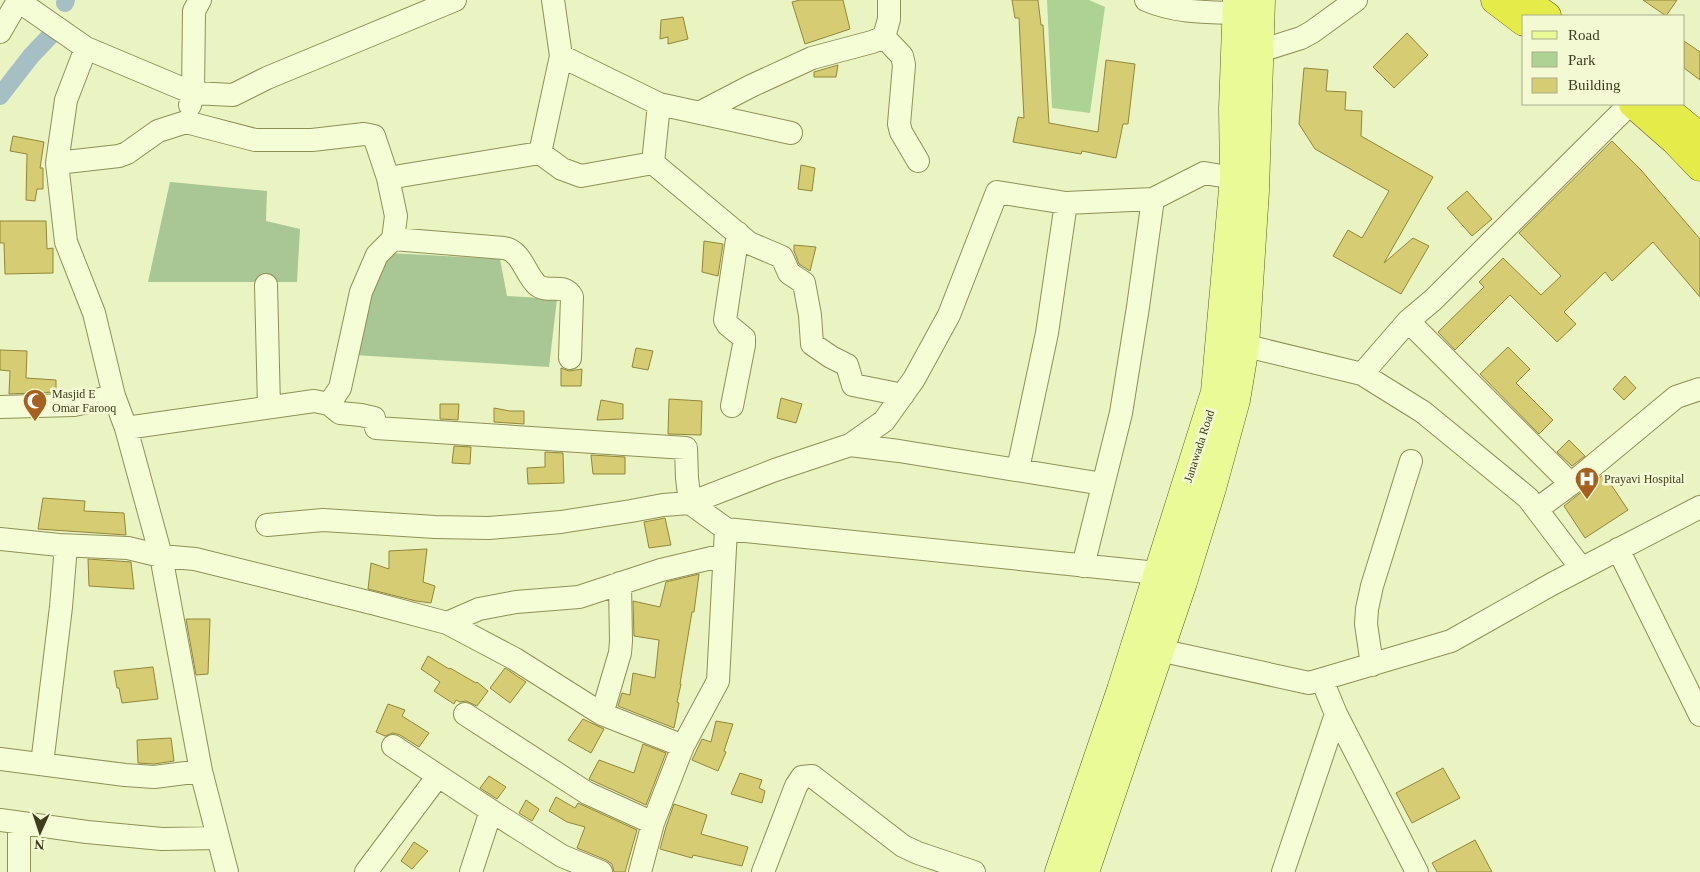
<svg xmlns="http://www.w3.org/2000/svg" width="1700" height="872" viewBox="0 0 1700 872" font-family="Georgia,serif">
  <style>
    .green { fill: #add394 }
    .cemetery { fill: #a8c794 }
    .lines { fill: none; stroke-linecap: round; stroke-linejoin: round }
    .canal { stroke: #a5bfc5; stroke-width: 18 }
    .building { fill: #d6cc73; stroke: #928739 }
    .minor-casing { stroke: #8f9056; stroke-width: 24 }
    .major-casing { stroke: #5d5a2b; stroke-width: 29 }
    .highway-casing { stroke: #5d5a2b; stroke-width: 29 }
    .minor { stroke: #f5fdd7; stroke-width: 22 }
    .major { stroke: #e9fa96; stroke-width: 28 }
    .highway { stroke: #e5ec49; stroke-width: 28 }
    .labels { text-anchor: middle; stroke-width: 5; stroke-linejoin: round; paint-order: stroke }
    .poi-label { font-size: 12px; fill: #3e3d1c; stroke: #f2f9d3; text-anchor: start }
    .street-label { font-size: 12px; fill: #3e3d1c; stroke: #f2f9d3 }
  </style>
  <rect width="100%" height="100%" fill="#eaf3c2"/>
  <path class="green" d="M 1047,0 L 1089,0 L 1105,7 L 1090,113 L 1052,108 Z"/>
  <path class="cemetery" d="M 170,182 L 267,191 L 266,221 L 300,229 L 297,282 L 148,282 Z
    M 389,253 L 500,259 L 507,296 L 557,299 L 549,367 L 354,355 L 368,294 Z"/>
  <g class="lines">
    <path class="canal" d="M 65,3 L 66,0
      M 0,96 L 31,56 L 50,36"/>
  </g>
  <path class="building" d="M 800,0 L 843,0 L 850,29 L 805,44 L 792,2 Z
    M 1012,0 L 1038,0 L 1041,25 L 1043,25 L 1049,123 L 1098,132 L 1106,60 L 1135,64 L 1128,124 L 1123,124 L 1116,158 L 1082,151 L 1081,154 L 1013,142 L 1018,117 L 1024,118 L 1019,18 L 1015,18 Z
    M 1643,0 L 1677,0 L 1666,16 Z
    M 683,17 L 688,39 L 668,44 L 668,37 L 660,39 L 661,20 Z
    M 1407,33 L 1428,55 L 1394,88 L 1373,67 Z
    M 1684,41 L 1700,52 L 1700,80 L 1684,68 Z
    M 838,65 L 836,77 L 814,77 L 814,72 Z
    M 1304,68 L 1328,70 L 1326,91 L 1346,92 L 1345,110 L 1362,111 L 1361,136 L 1433,177 L 1384,263 L 1413,238 L 1429,246 L 1401,294 L 1333,256 L 1348,230 L 1362,238 L 1389,191 L 1315,149 L 1299,124 Z
    M 13,136 L 44,142 L 40,168 L 43,168 L 43,189 L 37,189 L 35,201 L 26,200 L 27,154 L 10,151 Z
    M 1612,141 L 1641,170 L 1700,239 L 1700,297 L 1653,242 L 1612,281 L 1605,272 L 1564,312 L 1576,324 L 1557,342 L 1510,295 L 1455,350 L 1438,332 L 1484,287 L 1479,282 L 1503,258 L 1541,295 L 1561,276 L 1519,233 Z
    M 801,165 L 815,168 L 812,191 L 798,189 Z
    M 1467,191 L 1492,219 L 1472,236 L 1447,208 Z
    M 0,221 L 46,221 L 47,249 L 53,248 L 53,273 L 5,274 L 4,243 L 0,243 Z
    M 704,241 L 723,244 L 718,276 L 702,272 Z
    M 794,245 L 816,247 L 810,271 L 799,264 L 794,251 Z
    M 1508,347 L 1530,369 L 1516,383 L 1553,420 L 1539,434 L 1480,374 Z
    M 636,348 L 653,351 L 648,370 L 632,367 Z
    M 0,350 L 27,351 L 26,378 L 56,380 L 56,392 L 9,394 L 10,371 L 0,370 Z
    M 561,368 L 569,371 L 582,369 L 581,386 L 561,386 Z
    M 1625,376 L 1636,388 L 1624,400 L 1613,389 Z
    M 781,398 L 802,404 L 796,423 L 777,418 Z
    M 669,399 L 702,401 L 701,435 L 668,434 Z
    M 601,400 L 623,404 L 623,419 L 597,420 Z
    M 440,404 L 459,404 L 458,420 L 440,419 Z
    M 494,408 L 510,411 L 524,411 L 524,424 L 494,422 Z
    M 1569,440 L 1585,456 L 1572,466 L 1557,452 Z
    M 454,446 L 471,447 L 470,464 L 452,463 Z
    M 545,452 L 563,453 L 564,483 L 528,484 L 527,468 L 545,467 Z
    M 591,455 L 625,457 L 625,474 L 593,474 Z
    M 1604,474 L 1628,510 L 1585,538 L 1564,506 Z
    M 43,498 L 85,501 L 84,511 L 124,513 L 126,535 L 38,529 Z
    M 665,518 L 671,545 L 649,548 L 644,522 Z
    M 427,549 L 423,582 L 435,586 L 431,603 L 416,601 L 368,589 L 371,563 L 389,569 L 389,551 Z
    M 88,559 L 131,562 L 134,589 L 89,586 Z
    M 699,574 L 694,612 L 692,612 L 680,684 L 681,684 L 677,702 L 679,703 L 674,728 L 618,706 L 622,693 L 630,695 L 633,673 L 655,678 L 659,640 L 634,636 L 633,601 L 660,607 L 666,582 Z
    M 186,619 L 210,619 L 208,674 L 196,675 Z
    M 428,656 L 449,669 L 450,668 L 476,683 L 477,682 L 488,691 L 477,706 L 466,701 L 460,702 L 456,700 L 454,704 L 434,691 L 440,682 L 421,669 Z
    M 153,667 L 158,699 L 122,703 L 119,688 L 117,688 L 114,671 Z
    M 505,668 L 526,682 L 510,703 L 490,688 Z
    M 388,704 L 405,710 L 402,716 L 429,733 L 419,747 L 400,735 L 393,733 L 385,736 L 376,732 Z
    M 583,719 L 604,729 L 591,753 L 568,740 Z
    M 716,721 L 733,724 L 724,751 L 726,752 L 718,771 L 692,760 L 702,739 L 711,742 Z
    M 171,738 L 174,761 L 154,764 L 138,763 L 137,740 Z
    M 643,744 L 666,753 L 646,805 L 589,779 L 599,760 L 634,773 Z
    M 1443,768 L 1460,798 L 1412,823 L 1396,793 Z
    M 740,773 L 762,780 L 759,788 L 765,791 L 762,803 L 731,794 Z
    M 489,776 L 506,787 L 497,799 L 480,788 Z
    M 556,797 L 575,808 L 578,803 L 637,830 L 625,872 L 614,872 L 612,864 L 606,860 L 577,848 L 585,827 L 567,822 L 549,811 Z
    M 526,800 L 539,809 L 532,821 L 519,813 Z
    M 674,804 L 707,815 L 701,834 L 748,847 L 742,866 L 693,855 L 692,858 L 660,849 L 666,827 Z
    M 1475,840 L 1492,872 L 1437,872 L 1432,863 Z
    M 414,842 L 428,851 L 412,869 L 401,861 Z"/>
  <g class="lines">
    <defs>
      <path id="minor" d="M 17,0 L 86,48 L 193,93 L 233,95 L 267,78 L 455,0
        M 553,0 L 561,56 L 659,104 L 791,133
        M 1146,0 C 1177,13 1204,12 1236,13
        M 0,32 L 18,1
        M 884,37 L 902,56 L 904,65 L 899,124 L 901,132 L 918,161
        M 86,48 L 66,100 L 57,163 L 66,242 L 94,313 L 114,396 L 126,428 L 161,556 L 201,771 L 227,872
        M 1260,51 L 1301,38 L 1312,32 L 1356,0
        M 659,104 L 653,163 L 749,243 L 782,257 L 789,273 L 804,283 L 810,315 L 812,344 L 831,357 L 847,365 L 853,385 L 903,395
        M 190,105 L 193,93 L 194,11 L 200,0
        M 701,112 L 751,86 L 812,58 L 872,42 L 884,37 L 889,19 L 889,0
        M 540,153 L 561,56
        M 57,163 L 119,156 L 127,153 L 158,131 L 186,122 L 255,140 L 312,140 L 364,134 L 374,136 L 388,178 L 396,216 L 393,239 L 377,255 L 361,292 L 340,388 L 329,404
        M 388,178 L 540,153 L 562,169 L 581,176 L 653,163
        M 393,239 L 504,248 C 522,251 525,274 537,285 C 548,294 565,282 572,297 L 570,358
        M 266,285 L 269,407
        M 1408,321 L 1571,484
        M 1230,342 L 1362,374 L 1423,412 L 1528,498 L 1581,568
        M 1362,374 L 1408,321 L 1433,300 L 1630,104
        M 732,406 L 744,345 L 744,338 L 728,325 L 725,320 L 738,233
        M 0,407 L 74,405 L 114,396
        M 126,428 L 314,401 L 329,404 L 340,413 L 361,415 L 374,418 L 376,428 L 686,448 L 687,478 L 690,503 L 726,529
        M 850,445 L 899,451 L 1103,484
        M 1018,469 L 1047,333 L 1066,203
        M 1537,509 L 1571,484 L 1676,397 L 1700,389
        M 267,525 L 323,520 L 435,527 L 489,528 L 561,522 L 631,511 L 663,505 L 690,503 L 775,470 L 850,445 L 884,421 L 914,379 L 949,315 L 997,192 L 1066,203 L 1153,199 L 1204,173 L 1234,178
        M 0,539 L 59,545 L 128,548 L 161,556 L 195,559 L 376,604 L 447,623 L 515,659 L 602,714 L 683,746
        M 1618,549 L 1700,715
        M 1083,566 L 1121,413 L 1138,307 L 1153,199
        M 447,623 L 479,609 L 516,602 L 579,597 L 661,570 L 724,555
        M 1159,650 L 1309,683 L 1451,641 L 1552,584 L 1700,507
        M 1372,665 L 1366,624 L 1367,609 L 1372,586 L 1411,461
        M 1322,680 L 1336,714 L 1417,872
        M 465,714 L 587,793 L 653,823
        M 602,714 L 620,653 L 621,641 L 620,583
        M 393,746 L 496,814 L 562,856 L 601,872
        M 0,759 L 125,775 L 154,777 L 201,771
        M 42,764 L 61,607 L 66,546
        M 0,820 L 87,832 L 162,839 L 218,838
        M 19,823 L 19,872
        M 366,872 L 438,776
        M 471,872 L 491,811
        M 640,872 L 653,823 L 683,746 L 718,681 L 726,529 L 1157,573 L 1173,578
        M 763,872 L 796,786 L 802,777 L 812,776 L 903,846 L 918,853 L 974,872
        M 1283,872 L 1336,714"/>
      <path id="major" d="M 1059,872 L 1121,690 L 1215,392 L 1234,178 L 1233,108 L 1237,0
        M 1085,872 L 1183,582 L 1212,488 L 1236,400 L 1245,346 L 1255,191 L 1261,0"/>
      <path id="highway" d="M 1495,0 L 1524,22
        M 1524,0 L 1547,16
        M 1633,104 L 1674,140 L 1700,167
        M 1660,104 L 1700,137"/>
    </defs>
    <use href="#minor" class="minor-casing"/>
    <use href="#major" class="major-casing"/>
    <use href="#highway" class="highway-casing"/>
    <use href="#minor" class="minor"/>
    <use href="#major" class="major"/>
    <use href="#highway" class="highway"/>
  </g>
  <defs>
    <symbol id="mosque-pin" viewBox="-11 -11 22 30"><path d="M0 17L-7.5 6A9.5 9.5 0 1 1 7.5 6Z" fill="#a6601f" stroke="#f2f9d3"/><path d="M3.5-4.9A6 6 0 1 0 3.5 4.9A5 5 0 1 1 3.5-4.9Z" fill="#fff"/></symbol>
    <symbol id="hospital-pin" viewBox="-11 -11 22 30"><path d="M0 17L-7.5 6A9.5 9.5 0 1 1 7.5 6Z" fill="#a6601f" stroke="#f2f9d3"/><path d="M-5-5h3v3.5h4V-5h3V5h-3V1.5h-4V5h-3Z" fill="#fff"/></symbol>
  </defs>
  <g fill-rule="evenodd">
    <use href="#mosque-pin" x="21" y="387" width="28" height="38"/>
    <use href="#hospital-pin" x="1573" y="465" width="28" height="38"/>
  </g>
  <g class="labels">
    <g class="poi-label">
      <text x="52" y="398">Masjid E<tspan x="52" dy="14">Omar Farooq</tspan></text>
      <text x="1604" y="483">Prayavi Hospital</text>
    </g>
    <g class="street-label">
      <text transform="translate(1199 446) rotate(-72)" y="4">Janawada Road</text>
    </g>
  </g>
  <rect x="1522" y="15" width="162" height="90" fill="#f2f9d3" stroke="#aaae8a"/>
  <rect x="1532" y="31" width="25" height="8" fill="#e9fa96" stroke="#aaae8a"/>
  <text x="1568" y="40" font-size="15" fill="#3e3d1c">Road</text>
  <rect x="1532" y="52" width="25" height="15" fill="#add394" stroke="#aaae8a"/>
  <text x="1568" y="65" font-size="15" fill="#3e3d1c">Park</text>
  <rect x="1532" y="78" width="25" height="15" fill="#d6cc73" stroke="#aaae8a"/>
  <text x="1568" y="90" font-size="15" fill="#3e3d1c">Building</text>
  <g transform="translate(40 832) rotate(183)" stroke="#f2f9d3" stroke-width="4" paint-order="stroke">
  <path d="M0-4L9 19L0 12L-9 19Z" fill="#3e3d1c"/>
  <text y="-8" font-size="14" font-weight="bold" text-anchor="middle" fill="#3e3d1c">N</text>
  </g>
</svg>
